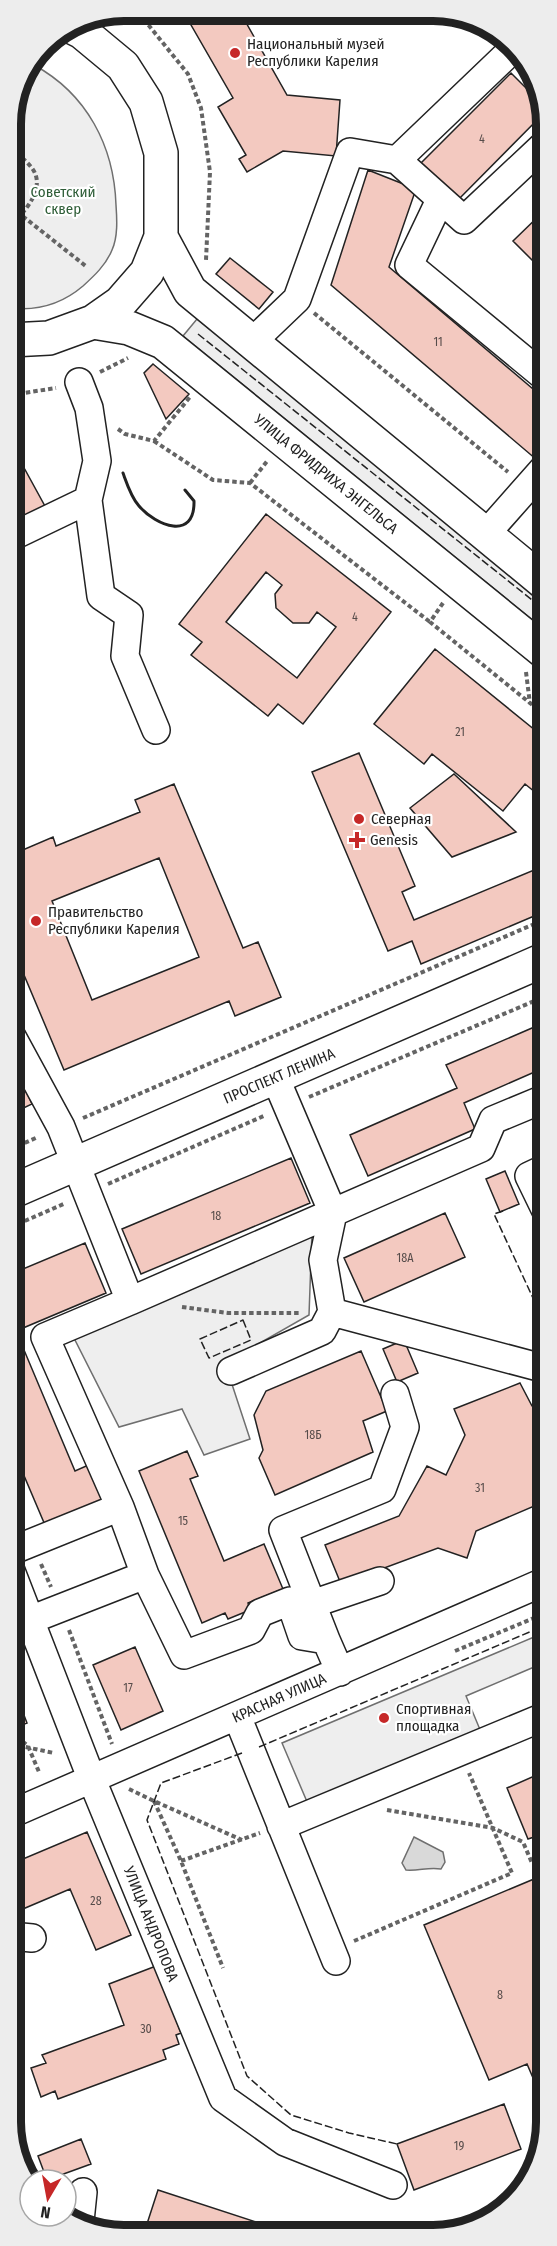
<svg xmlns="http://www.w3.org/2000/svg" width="557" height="2246" viewBox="0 0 557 2246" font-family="'Fira Sans Condensed',sans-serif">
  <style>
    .green { fill: #eee; stroke: #6f6f6f; stroke-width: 1.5 }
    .water { fill: #d9d9d9; stroke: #6f6f6f; stroke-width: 1.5 }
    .building { fill: #f3c9c0; stroke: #222; stroke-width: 1.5; fill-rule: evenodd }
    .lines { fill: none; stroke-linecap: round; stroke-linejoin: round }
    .minor-casing { stroke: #222; stroke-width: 30 }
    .major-casing { stroke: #222; stroke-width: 36 }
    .path { stroke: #646464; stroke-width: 4; stroke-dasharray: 4.5 3; stroke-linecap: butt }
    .minor { stroke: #fff; stroke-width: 27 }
    .major { stroke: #fff; stroke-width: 33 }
    .fence { stroke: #222; stroke-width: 1.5; stroke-dasharray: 8 3; stroke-linecap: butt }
    .wall { stroke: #222; stroke-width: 3 }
    .poi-dot { fill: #c62828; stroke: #fff; stroke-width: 2 }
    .labels { text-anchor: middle; stroke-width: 4.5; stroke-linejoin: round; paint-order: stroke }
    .number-label { font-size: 12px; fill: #564c4a }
    .poi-label { font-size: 15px; fill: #222; stroke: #fff; text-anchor: start }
    .park-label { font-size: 15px; fill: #2f5e38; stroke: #fff }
    .street-label { font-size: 15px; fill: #222; stroke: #fff }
    .rim { fill: none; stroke: #222; stroke-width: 8 }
  </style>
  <rect width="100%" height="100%" fill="#fff"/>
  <path class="green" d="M 34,65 C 87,94 114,146 116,205 C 117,219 118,237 112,250 C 106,265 94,276 83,286 C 62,304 38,311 11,308 L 11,117 Z
    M 197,319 L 546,597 L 546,631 L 183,336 Z
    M 312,1232 L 309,1315 L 225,1363 L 250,1439 L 204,1455 L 182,1409 L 119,1427 L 74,1338 Z
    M 546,1632 L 546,1662 L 466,1696 L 481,1732 L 308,1804 L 282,1743 Z"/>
  <path class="water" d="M 414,1837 L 443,1852 L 445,1862 L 441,1869 C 428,1867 419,1871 406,1870 L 402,1863 Z"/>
  <path class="building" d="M 183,11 L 240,12 L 287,95 L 340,100 L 336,156 L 283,151 L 247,172 L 239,159 L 246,155 L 218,107 L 233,98 Z
    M 511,73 L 544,106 L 545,112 L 456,202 L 419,165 Z
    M 368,170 L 416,189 L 389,267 L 546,400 L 546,449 L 537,460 L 331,285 Z
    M 546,209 L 546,260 L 539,267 L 513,241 Z
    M 230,258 L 273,292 L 259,309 L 216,274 Z
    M 153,364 L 189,394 L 166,419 L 144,373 Z
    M 11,444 L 46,508 L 11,530 Z
    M 266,514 L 391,612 L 303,724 L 278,704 L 268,716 L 191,655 L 202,642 L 179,624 ZM 266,572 L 282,585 L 275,594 L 276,608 L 293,623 L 309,623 L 317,612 L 336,627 L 297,678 L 226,622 Z
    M 435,649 L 546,739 L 546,801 L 525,784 L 503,811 L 432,754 L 424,764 L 374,724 Z
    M 359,753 L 415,886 L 402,892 L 414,920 L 546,865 L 546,911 L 421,964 L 412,941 L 388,951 L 312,772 Z
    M 454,774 L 516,832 L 452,857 L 410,808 Z
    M 174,784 L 243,948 L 258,942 L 281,997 L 235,1016 L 229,1001 L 64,1070 L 11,944 L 11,855 L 53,837 L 56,846 L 140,812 L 135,800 ZM 159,858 L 199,957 L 92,1000 L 52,901 Z
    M 546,1022 L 546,1067 L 464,1103 L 475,1129 L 368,1176 L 350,1135 L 457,1088 L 446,1065 Z
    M 14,1062 L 32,1104 L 11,1114 L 11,1063 Z
    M 291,1158 L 310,1203 L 141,1274 L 122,1229 Z
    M 505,1171 L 519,1204 L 500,1212 L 486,1179 Z
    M 445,1213 L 465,1257 L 364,1302 L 344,1258 Z
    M 85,1243 L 106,1293 L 16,1331 L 75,1471 L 93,1463 L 108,1499 L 45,1525 L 11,1445 L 11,1274 Z
    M 404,1340 L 418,1373 L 397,1382 L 383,1349 Z
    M 361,1351 L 387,1411 L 363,1421 L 373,1452 L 275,1495 L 259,1458 L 263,1450 L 254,1415 L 266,1391 Z
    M 520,1383 L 532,1406 L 546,1412 L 546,1501 L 476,1531 L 467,1558 L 438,1548 L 341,1584 L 325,1545 L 399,1516 L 427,1466 L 446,1475 L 465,1435 L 454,1409 Z
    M 187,1451 L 198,1476 L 190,1479 L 224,1561 L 264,1544 L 283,1589 L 248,1603 L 250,1610 L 228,1619 L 225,1613 L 202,1623 L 139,1471 Z
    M 135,1647 L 163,1711 L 121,1730 L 93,1665 Z
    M 11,1681 L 27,1723 L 11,1729 Z
    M 546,1771 L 546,1858 L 537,1836 L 528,1839 L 507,1788 Z
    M 87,1832 L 131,1935 L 96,1950 L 70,1889 L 11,1914 L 11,1864 Z
    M 546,1874 L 546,2100 L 543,2101 L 527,2064 L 489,2080 L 424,1925 Z
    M 156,1966 L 181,2033 L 176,2035 L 179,2044 L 163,2050 L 166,2059 L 58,2099 L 55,2091 L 41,2097 L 31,2068 L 46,2063 L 42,2055 L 124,2025 L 109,1984 Z
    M 504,2104 L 521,2149 L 414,2190 L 397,2144 Z
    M 81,2139 L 91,2164 L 47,2180 L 38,2156 Z
    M 158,2190 L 293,2234 L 144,2233 Z"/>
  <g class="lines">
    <defs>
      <path id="minor" d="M 397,160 L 515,47
        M 440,200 L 409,265 L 546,378
        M 251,343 L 297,299 L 350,152 L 397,160 L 464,220 L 545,144
        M 79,382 L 89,408 L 97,461 L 88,500 L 101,596 L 129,615 L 125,656 L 156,730
        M 485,535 L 546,466
        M 11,537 L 88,500
        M 11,1035 L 61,1127 L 130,1301 L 45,1337 L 120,1507 L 11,1551
        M 546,1168 L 529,1176 L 546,1211
        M 130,1301 L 481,1148 L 493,1120 L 546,1098
        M 332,1312 L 546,1369
        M 231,1371 L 322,1331 L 332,1312 L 323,1260 L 333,1213 L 275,1077
        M 120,1507 L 145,1575 L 184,1655 L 251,1630 L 260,1613 L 290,1601 L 302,1636 L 326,1640 L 340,1672
        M 11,1571 L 92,1780 L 223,2098 L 285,2142 L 393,2185
        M 312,1604 L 380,1581
        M 30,1620 L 145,1575
        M 326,1640 L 283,1530 L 382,1489 L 405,1427 L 395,1394
        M 237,1716 L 336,1961
        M 11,1814 L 546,1581
        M 281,1826 L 546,1716
        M 11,1936 L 32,1938
        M 80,2221 L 83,2192"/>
      <path id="major" d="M 161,237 L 190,291 L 546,584
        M 93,322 L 129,328 L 163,342 L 546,653
        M 11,340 L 49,338 L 93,322 L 120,303 L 147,272 L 161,237 L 161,153 L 146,102 L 123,66 L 82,32 L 70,26
        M 11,1192 L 546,959"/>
    </defs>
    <use href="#minor" class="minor-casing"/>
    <use href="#major" class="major-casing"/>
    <path class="path" d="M 131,11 L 146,22 L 188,74 L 201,108 L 210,172 L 206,260
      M 11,148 C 19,156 33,165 36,176 C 41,194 23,214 11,224
      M 11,207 L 87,267
      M 314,313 L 508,472
      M 100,372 L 128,358
      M 11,395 L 56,388
      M 118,429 L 125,434 L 154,441 L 190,397
      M 154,441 L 213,480 L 250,483 L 430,622
      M 250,483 L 268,460
      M 443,603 L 430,622 L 546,716
      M 526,672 L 530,704
      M 309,1097 L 546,996
      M 83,1118 L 546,919
      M 11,1149 L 38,1137
      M 108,1184 L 266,1115
      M 11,1227 L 66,1203
      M 182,1307 L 228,1313 L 300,1313
      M 11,1490 L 23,1521
      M 41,1564 L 51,1587
      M 69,1630 L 112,1744
      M 455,1651 L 546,1613
      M 11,1732 L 28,1746 L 39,1772
      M 11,1744 L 54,1753
      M 129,1789 L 154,1801 L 242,1840
      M 154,1801 L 181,1861 L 223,1968
      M 387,1810 L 493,1828 L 523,1842 L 532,1863 L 546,1859
      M 181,1861 L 260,1833
      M 354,1941 L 512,1873 L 469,1773"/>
    <use href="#minor" class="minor"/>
    <use href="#major" class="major"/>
    <path class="fence" d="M 198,334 L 546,611
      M 503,1211 L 494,1214 L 546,1326
      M 243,1320 L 251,1340 L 209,1358 L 200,1339 Z
      M 259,1747 L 546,1625
      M 242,1753 L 161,1783 L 147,1820 L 247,2076 L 291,2115 L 349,2133 L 397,2144"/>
    <path class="wall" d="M 123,473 C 127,484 131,497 139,506 C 156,526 195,541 194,501 L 185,490"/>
  </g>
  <g class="poi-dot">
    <circle cx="235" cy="53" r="6"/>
    <circle cx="359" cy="819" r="6"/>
    <path d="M354 831h6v6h6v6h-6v6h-6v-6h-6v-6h6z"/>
    <circle cx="36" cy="921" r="6"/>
    <circle cx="384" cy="1718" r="6"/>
  </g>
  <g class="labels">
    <g class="number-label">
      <text x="482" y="143">4</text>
      <text x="438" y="346">11</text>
      <text x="355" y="621">4</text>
      <text x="460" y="736">21</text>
      <text x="216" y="1220">18</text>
      <text x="405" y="1262">18А</text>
      <text x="313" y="1439">18Б</text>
      <text x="480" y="1492">31</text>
      <text x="183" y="1525">15</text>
      <text x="128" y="1692">17</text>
      <text x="96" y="1905">28</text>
      <text x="500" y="1999">8</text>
      <text x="146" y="2033">30</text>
      <text x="459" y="2150">19</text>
    </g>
    <g class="poi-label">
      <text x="247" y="49">Национальный музей<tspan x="247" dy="17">Республики Карелия</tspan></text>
      <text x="371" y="824">Северная</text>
      <text x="370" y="845">Genesis</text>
      <text x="48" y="917">Правительство<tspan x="48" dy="17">Республики Карелия</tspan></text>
      <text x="396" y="1714">Спортивная<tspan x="396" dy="17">площадка</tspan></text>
    </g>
    <g class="park-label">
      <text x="63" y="197">Советский<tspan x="63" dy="17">сквер</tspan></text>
    </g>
    <g class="street-label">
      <text transform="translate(326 474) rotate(39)" y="5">УЛИЦА ФРИДРИХА ЭНГЕЛЬСА</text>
      <text transform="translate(279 1076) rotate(-23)" y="5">ПРОСПЕКТ ЛЕНИНА</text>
      <text transform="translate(279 1698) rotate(-24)" y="5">КРАСНАЯ УЛИЦА</text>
      <text transform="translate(151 1924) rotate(68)" y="5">УЛИЦА АНДРОПОВА</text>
    </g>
  </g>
  <path d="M0 0H557V2246H0ZM124 21H433A103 103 0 0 1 536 124V2122A103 103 0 0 1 433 2225H124A103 103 0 0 1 21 2122V124A103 103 0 0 1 124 21Z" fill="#ededed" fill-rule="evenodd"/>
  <path class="rim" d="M124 21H433A103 103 0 0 1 536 124V2122A103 103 0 0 1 433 2225H124A103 103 0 0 1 21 2122V124A103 103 0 0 1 124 21Z"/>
  <g transform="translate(48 2198) rotate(190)"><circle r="28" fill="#ffffff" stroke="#a7a7a7" stroke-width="1.5"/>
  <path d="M0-4.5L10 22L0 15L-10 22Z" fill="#c62828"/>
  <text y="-9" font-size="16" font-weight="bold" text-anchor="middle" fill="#222222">N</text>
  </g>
</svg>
